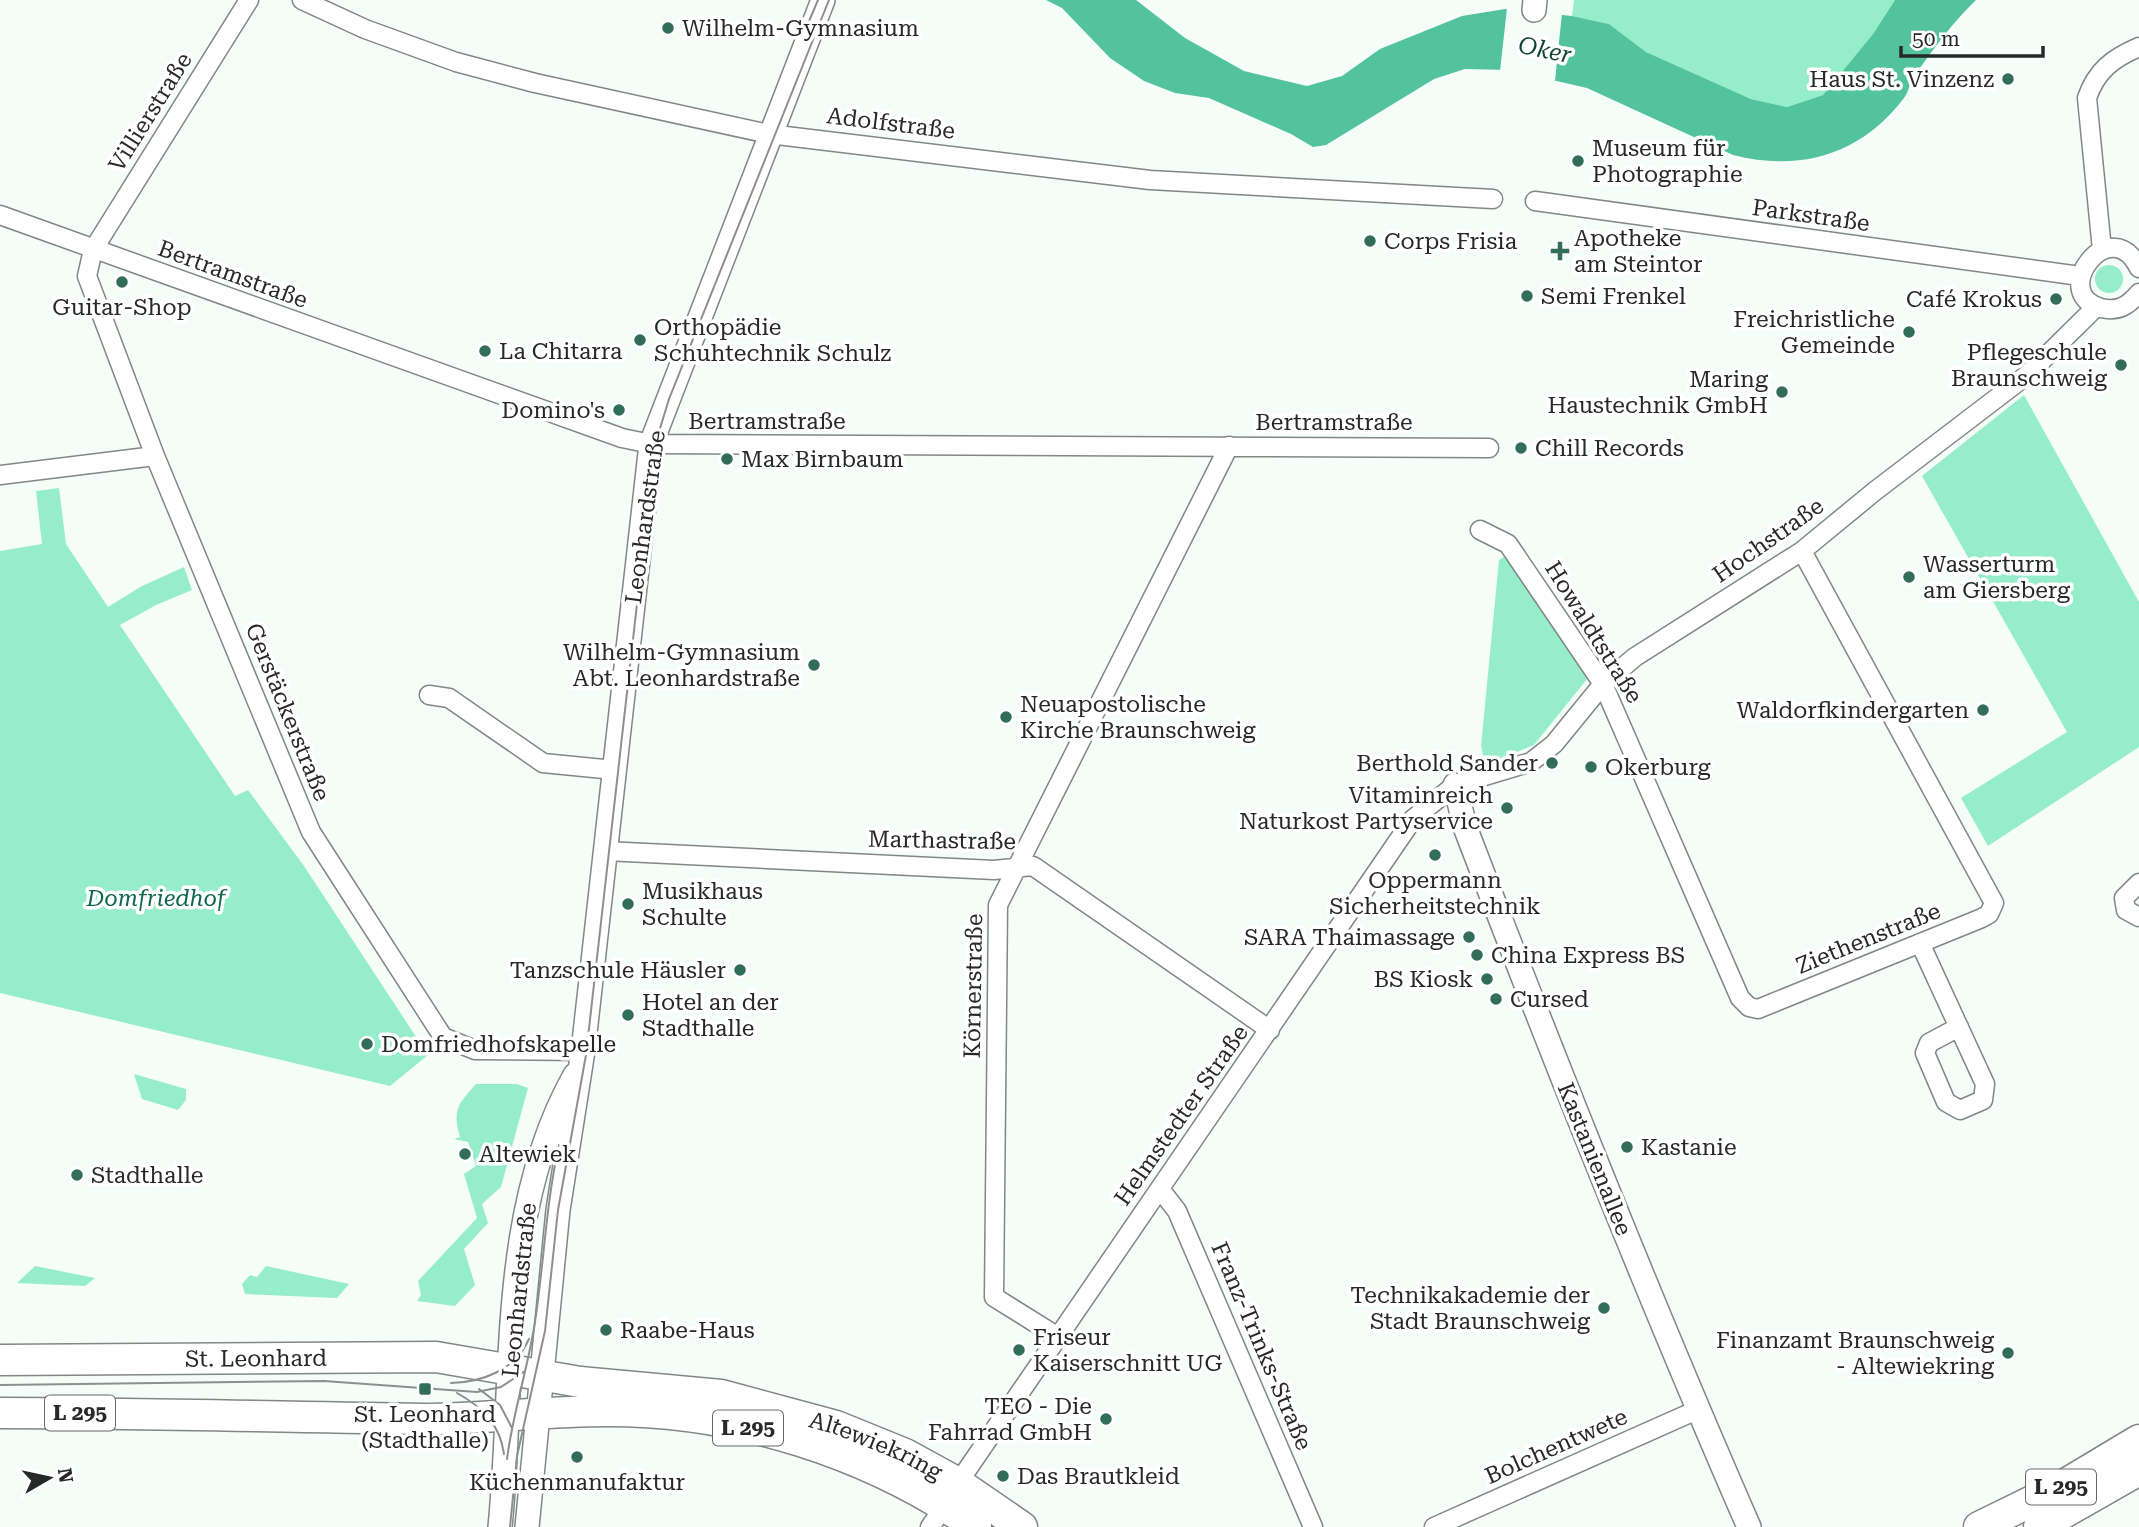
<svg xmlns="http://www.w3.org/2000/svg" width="2139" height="1527" viewBox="0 0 2139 1527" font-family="'Roboto Serif',serif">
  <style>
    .green { fill: #95edcb }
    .water { fill: #52c39c }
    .pier { fill: #f5fdf9 }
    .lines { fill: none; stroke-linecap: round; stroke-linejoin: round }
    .minor-casing { stroke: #808784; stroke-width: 21 }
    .tertiary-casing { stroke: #808784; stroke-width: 26 }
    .primary-casing { stroke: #808784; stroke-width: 33 }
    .minor { stroke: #fff; stroke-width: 18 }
    .tertiary { stroke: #fff; stroke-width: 23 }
    .primary { stroke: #fff; stroke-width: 30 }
    .tram { stroke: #8b908e; stroke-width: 2 }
    .poi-dot { fill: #316d58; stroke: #fff; stroke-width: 2.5 }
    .labels { text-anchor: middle; stroke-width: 7; stroke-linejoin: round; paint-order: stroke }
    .shield { fill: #fff; stroke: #676968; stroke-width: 2 }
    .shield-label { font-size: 21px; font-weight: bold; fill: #262928 }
    .poi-label { font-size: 23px; fill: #262928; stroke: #fff; text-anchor: start }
    .street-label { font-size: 23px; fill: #262928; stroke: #fff }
    .park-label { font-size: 23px; font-style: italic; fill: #0e674e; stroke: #fff }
    .water-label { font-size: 24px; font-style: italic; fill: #134434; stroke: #fff }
  </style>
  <rect width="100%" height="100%" fill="#f5fdf9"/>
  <path class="green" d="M 1574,0 L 1895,0 L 1873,34 L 1823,95 L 1787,107 L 1751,99 L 1646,52 L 1609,24 L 1572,16 Z
    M2095 279a14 14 0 1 1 28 0a14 14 0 1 1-28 0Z
    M 2024,395 L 2139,602 L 2139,747 L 1988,846 L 1961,798 L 2067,732 L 1922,476 Z
    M 59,488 L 66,544 L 108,607 L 142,586 L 184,567 L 192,590 L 156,605 L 120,625 L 235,796 L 248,790 L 304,866 L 428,1055 L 390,1086 L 0,993 L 0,551 L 42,544 L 36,491 Z
    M 1506,556 L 1587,679 L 1534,745 L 1495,761 L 1483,755 L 1481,746 L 1499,560 Z
    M 134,1074 L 186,1089 L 186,1100 L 178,1110 L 142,1099 Z
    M 476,1084 L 517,1084 L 528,1088 L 501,1187 L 482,1204 L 488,1223 L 464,1249 L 475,1285 L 455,1306 L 417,1301 L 421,1295 L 418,1281 L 477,1218 L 464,1174 L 476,1166 L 468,1142 L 454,1139 L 460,1137 C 452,1110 458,1104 476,1084 Z
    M 35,1266 L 95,1278 L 85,1286 L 17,1283 Z
    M 266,1266 L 349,1284 L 337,1298 L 245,1294 L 242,1284 L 250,1275 L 257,1277 Z"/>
  <path class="water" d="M 1046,0 L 1136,0 L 1185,38 L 1244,71 L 1307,86 L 1342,76 L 1380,49 L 1462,16 L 1505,9 L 1572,16 L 1609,24 L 1646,52 L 1751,99 L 1787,107 L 1823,95 L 1873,34 L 1895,0 L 1976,0 C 1953,22 1934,48 1915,75 C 1910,82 1909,91 1904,98 C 1861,155 1800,172 1733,155 L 1587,88 L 1509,70 L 1465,69 L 1434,79 L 1326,145 L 1313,147 L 1291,134 L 1209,98 L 1175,93 L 1144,81 L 1110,58 L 1062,8 Z"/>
  <path class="pier" d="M 1507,8 L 1562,13 L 1555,81 L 1500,71 Z"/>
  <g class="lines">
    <defs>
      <path id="minor" d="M 249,0 L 93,250 L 87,276 L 155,456 L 311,832 L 443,1037 L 475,1050 L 583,1051
        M 302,0 L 365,29 L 456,62 L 535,83 L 769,134 L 1150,180 L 1493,199
        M 1535,201 L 2080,276
        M 0,215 L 622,438 L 651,444 L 1489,448
        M 2102,250 L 2087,98 C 2096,71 2113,58 2139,47
        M 2139,268 C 2110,210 2048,294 2101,308 C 2118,312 2128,306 2139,293
        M 0,475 L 155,456
        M 1480,530 L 1508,544 L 1603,684 L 1740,998 L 1749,1007 L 1758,1009 L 1982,918 L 1989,914 L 1994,903 L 1802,551
        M 429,695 L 449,698 L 543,763 L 614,770
        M 605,851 L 994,870 L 1033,866 L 1270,1030
        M 2139,883 L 2124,898 L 2126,910 L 2139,917
        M 1920,943 L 1985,1084 L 1983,1100 L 1960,1110 L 1946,1102 L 1925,1053 L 1929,1043 L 1959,1027
        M 1160,1189 L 1177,1211 L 1313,1527
        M 1058,1337 L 994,1297 L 998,905 L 1229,446
        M 958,1483 L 1413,819 L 1455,785 L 1531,762 L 1554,744 L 1603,684 L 1635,657 L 1802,551 L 1875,491 L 2027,375 L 2096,307
        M 930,1527 L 945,1505
        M 1434,1527 L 1697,1410"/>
      <path id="tertiary" d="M 1534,10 L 1535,0
        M 1455,785 L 1465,827 C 1555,1062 1648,1296 1749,1527
        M 500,1527 C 515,1376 498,1212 575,1075
        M 527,1527 L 558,1210 L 583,1051 L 651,444 L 823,0"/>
      <g id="primary">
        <path id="s1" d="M 0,1360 L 436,1357 L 580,1382 L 721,1395 L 836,1426 L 905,1454 L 958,1483 L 1022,1527"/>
        <path d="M 0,1413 C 141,1413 282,1417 423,1419 C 485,1419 546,1411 608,1411 C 738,1411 870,1453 976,1527"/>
        <path d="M 1979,1527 L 2059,1488 L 2139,1440"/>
        <path d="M 2039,1527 L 2139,1470"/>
      </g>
    </defs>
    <use href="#minor" class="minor-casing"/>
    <use href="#tertiary" class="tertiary-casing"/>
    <use href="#primary" class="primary-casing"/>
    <use href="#minor" class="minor"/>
    <use href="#tertiary" class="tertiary"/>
    <use href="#primary" class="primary"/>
    <path class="tram" d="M 807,26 L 818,0
      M 451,1383 C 483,1382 515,1370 529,1339
      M 0,1385 L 324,1381 L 477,1392 L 501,1387 L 525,1371
      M 479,1389 L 500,1405 L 512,1428
      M 457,1393 C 482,1407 500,1424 504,1454
      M 507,1459 C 513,1412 528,1368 535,1322 C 544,1263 546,1203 559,1145
      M 510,1527 L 517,1456 L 545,1331 L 558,1210 L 586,1055 L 655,445 L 669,399 L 829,0"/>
  </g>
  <g class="poi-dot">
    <circle cx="668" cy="28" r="7"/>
    <circle cx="2008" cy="79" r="7"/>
    <circle cx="1578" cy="161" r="7"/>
    <circle cx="1370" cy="241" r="7"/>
    <path d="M1556.5 240.5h7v7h7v7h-7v7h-7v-7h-7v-7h7z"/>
    <circle cx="122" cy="282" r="7"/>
    <circle cx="1527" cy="296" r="7"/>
    <circle cx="2056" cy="299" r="7"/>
    <circle cx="1909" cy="332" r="7"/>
    <circle cx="640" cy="340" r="7"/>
    <circle cx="485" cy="351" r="7"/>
    <circle cx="2121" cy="365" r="7"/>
    <circle cx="1782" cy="392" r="7"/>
    <circle cx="619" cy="410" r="7"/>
    <circle cx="1521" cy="448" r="7"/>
    <circle cx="727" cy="459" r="7"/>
    <circle cx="1909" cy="577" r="7"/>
    <circle cx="814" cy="665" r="7"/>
    <circle cx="1983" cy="710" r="7"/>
    <circle cx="1006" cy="717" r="7"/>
    <circle cx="1552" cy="763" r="7"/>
    <circle cx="1591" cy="767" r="7"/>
    <circle cx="1507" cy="808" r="7"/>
    <circle cx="1435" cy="855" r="7"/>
    <circle cx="628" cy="904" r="7"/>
    <circle cx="1469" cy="937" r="7"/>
    <circle cx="1477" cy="955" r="7"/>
    <circle cx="740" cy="970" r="7"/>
    <circle cx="1487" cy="979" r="7"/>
    <circle cx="1496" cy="999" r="7"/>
    <circle cx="628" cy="1015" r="7"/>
    <circle cx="367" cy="1044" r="7"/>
    <circle cx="1627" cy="1147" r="7"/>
    <circle cx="465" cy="1154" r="7"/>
    <circle cx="77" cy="1175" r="7"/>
    <circle cx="1604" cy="1308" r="7"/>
    <circle cx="606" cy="1330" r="7"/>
    <circle cx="1019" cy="1350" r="7"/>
    <circle cx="2008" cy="1353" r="7"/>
    <rect x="418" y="1382" width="14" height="14" rx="3.5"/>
    <circle cx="1106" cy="1419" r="7"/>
    <circle cx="577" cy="1457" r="7"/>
    <circle cx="1003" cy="1476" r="7"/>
  </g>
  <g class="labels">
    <g class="shield">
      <rect x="45" y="1395.5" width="70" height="35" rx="5"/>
      <rect x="713" y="1410.5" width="70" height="35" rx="5"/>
      <rect x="2026" y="1469.5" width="70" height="35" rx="5"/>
    </g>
    <g class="shield-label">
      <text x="80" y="1420">L 295</text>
      <text x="748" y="1435">L 295</text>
      <text x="2061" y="1494">L 295</text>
    </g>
    <g class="poi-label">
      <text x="682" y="36">Wilhelm-Gymnasium</text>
      <text x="1994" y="87" text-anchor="end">Haus St. Vinzenz</text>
      <text x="1592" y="156">Museum für<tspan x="1592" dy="26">Photographie</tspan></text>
      <text x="1574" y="246">Apotheke<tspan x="1574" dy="26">am Steintor</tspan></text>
      <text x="1384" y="249">Corps Frisia</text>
      <text x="1541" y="304">Semi Frenkel</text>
      <text x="2042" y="307" text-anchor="end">Café Krokus</text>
      <text x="122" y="315" text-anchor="middle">Guitar-Shop</text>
      <text x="1895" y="327" text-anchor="end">Freichristliche<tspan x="1895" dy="26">Gemeinde</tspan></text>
      <text x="654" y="335">Orthopädie<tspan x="654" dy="26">Schuhtechnik Schulz</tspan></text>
      <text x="499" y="359">La Chitarra</text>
      <text x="2107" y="360" text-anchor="end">Pflegeschule<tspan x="2107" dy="26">Braunschweig</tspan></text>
      <text x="1768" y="387" text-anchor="end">Maring<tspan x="1768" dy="26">Haustechnik GmbH</tspan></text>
      <text x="605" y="418" text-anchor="end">Domino's</text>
      <text x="1535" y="456">Chill Records</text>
      <text x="741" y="467">Max Birnbaum</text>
      <text x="1923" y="572">Wasserturm<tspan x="1923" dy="26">am Giersberg</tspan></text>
      <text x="800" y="660" text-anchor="end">Wilhelm-Gymnasium<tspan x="800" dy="26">Abt. Leonhardstraße</tspan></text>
      <text x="1020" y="712">Neuapostolische<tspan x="1020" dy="26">Kirche Braunschweig</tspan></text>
      <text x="1969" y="718" text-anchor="end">Waldorfkindergarten</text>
      <text x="1538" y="771" text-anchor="end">Berthold Sander</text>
      <text x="1605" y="775">Okerburg</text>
      <text x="1493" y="803" text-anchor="end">Vitaminreich<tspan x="1493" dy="26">Naturkost Partyservice</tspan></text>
      <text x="1435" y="888" text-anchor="middle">Oppermann<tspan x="1435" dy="26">Sicherheitstechnik</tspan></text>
      <text x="642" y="899">Musikhaus<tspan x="642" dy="26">Schulte</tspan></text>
      <text x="1455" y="945" text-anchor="end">SARA Thaimassage</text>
      <text x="1491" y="963">China Express BS</text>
      <text x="726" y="978" text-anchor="end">Tanzschule Häusler</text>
      <text x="1473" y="987" text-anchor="end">BS Kiosk</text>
      <text x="1510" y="1007">Cursed</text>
      <text x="642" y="1010">Hotel an der<tspan x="642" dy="26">Stadthalle</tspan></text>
      <text x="381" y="1052">Domfriedhofskapelle</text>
      <text x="1641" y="1155">Kastanie</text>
      <text x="479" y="1162">Altewiek</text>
      <text x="91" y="1183">Stadthalle</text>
      <text x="1590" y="1303" text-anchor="end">Technikakademie der<tspan x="1590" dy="26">Stadt Braunschweig</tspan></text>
      <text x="620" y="1338">Raabe-Haus</text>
      <text x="1033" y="1345">Friseur<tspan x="1033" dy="26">Kaiserschnitt UG</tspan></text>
      <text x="1994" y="1348" text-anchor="end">Finanzamt Braunschweig<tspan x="1994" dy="26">- Altewiekring</tspan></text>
      <text x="1092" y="1414" text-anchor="end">TEO - Die<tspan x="1092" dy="26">Fahrrad GmbH</tspan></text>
      <text x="425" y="1422" text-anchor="middle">St. Leonhard<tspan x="425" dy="26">(Stadthalle)</tspan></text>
      <text x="1017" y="1484">Das Brautkleid</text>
      <text x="577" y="1490" text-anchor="middle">Küchenmanufaktur</text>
    </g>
    <g class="street-label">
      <text transform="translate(150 112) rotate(-58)" y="8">Villierstraße</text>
      <text transform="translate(891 123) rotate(7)" y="8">Adolfstraße</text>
      <text transform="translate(1811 215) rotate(8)" y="8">Parkstraße</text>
      <text transform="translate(233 274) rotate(20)" y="8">Bertramstraße</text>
      <text x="767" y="429">Bertramstraße</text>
      <text x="1334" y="430">Bertramstraße</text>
      <text transform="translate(645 517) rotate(-82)" y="8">Leonhardstraße</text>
      <text transform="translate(1768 540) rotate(-35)" y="8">Hochstraße</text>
      <text transform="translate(1594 632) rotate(58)" y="8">Howaldtstraße</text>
      <text transform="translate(288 712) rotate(68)" y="8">Gerstäckerstraße</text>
      <text transform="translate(942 840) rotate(1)" y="8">Marthastraße</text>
      <text transform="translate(1868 938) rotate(-22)" y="8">Ziethenstraße</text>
      <text transform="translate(973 986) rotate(-89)" y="8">Körnerstraße</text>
      <text transform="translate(1181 1115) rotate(-55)" y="8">Helmstedter Straße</text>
      <text transform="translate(1595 1159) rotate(68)" y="8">Kastanienallee</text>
      <text transform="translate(519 1290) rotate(-84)" y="8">Leonhardstraße</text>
      <text transform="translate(1262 1346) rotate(67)" y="8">Franz-Trinks-Straße</text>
      <text dy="8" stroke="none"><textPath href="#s1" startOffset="256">St. Leonhard</textPath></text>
      <text transform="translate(1556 1446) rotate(-24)" y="8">Bolchentwete</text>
      <text dy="8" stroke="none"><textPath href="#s1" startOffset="887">Altewiekring</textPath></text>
    </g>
    <g class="park-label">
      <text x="156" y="906">Domfriedhof</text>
    </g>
    <g class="water-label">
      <text transform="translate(1545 50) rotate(12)" y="8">Oker</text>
    </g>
  </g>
  <g transform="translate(49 1478) rotate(81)" stroke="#ffffff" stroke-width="5" paint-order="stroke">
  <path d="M0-5L12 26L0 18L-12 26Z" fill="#262928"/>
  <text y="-10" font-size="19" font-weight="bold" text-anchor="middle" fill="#262928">N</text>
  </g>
  <path d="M1901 46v10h142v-10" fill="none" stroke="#262928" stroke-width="3.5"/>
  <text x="1912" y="46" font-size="21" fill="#262928" stroke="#ffffff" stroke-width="5" paint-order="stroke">50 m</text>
</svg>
